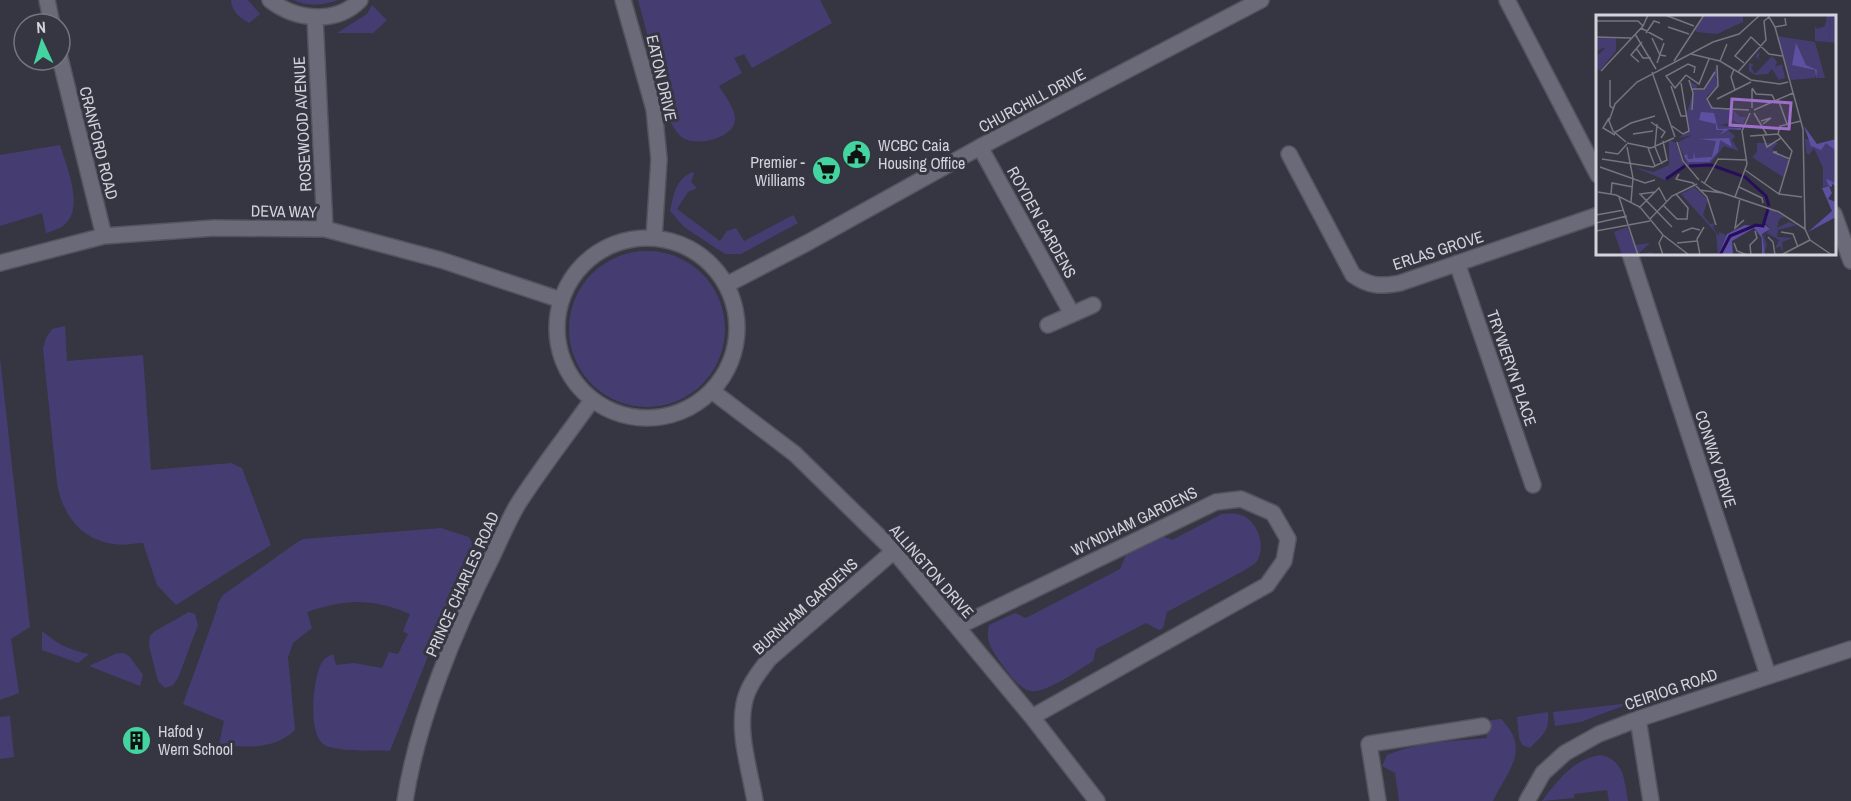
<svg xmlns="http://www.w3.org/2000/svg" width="1851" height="801" viewBox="0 0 1851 801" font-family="'Archivo Narrow',sans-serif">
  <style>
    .grass { fill: #453d72 }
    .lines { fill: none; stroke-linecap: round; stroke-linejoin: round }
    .street-casing { stroke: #54535e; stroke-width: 18 }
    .street { stroke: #6b6a78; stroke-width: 15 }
    .labels { text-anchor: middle; stroke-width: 6; stroke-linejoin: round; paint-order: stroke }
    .street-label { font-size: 16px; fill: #d3d3db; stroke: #363542 }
    .poi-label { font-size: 16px; fill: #d3d3db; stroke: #363542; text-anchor: start }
    .inset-river { fill: none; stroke: #270d5c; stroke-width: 3 }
    .inset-road { fill: none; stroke: #75747f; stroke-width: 1.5 }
    .view { fill: #9e6fca; fill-opacity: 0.15; stroke: #9e6fca; stroke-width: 3 }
    .inset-edge { fill: none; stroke: #d3d3db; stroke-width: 3 }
  </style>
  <rect width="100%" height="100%" fill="#363542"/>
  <path class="grass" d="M 231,0 L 248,0 L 260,14 L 249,23 C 239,17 232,12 231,0 Z
    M 293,0 L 339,0 C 323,5 309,7 293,0 Z
    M 638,0 L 820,0 L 832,23 L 752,68 L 744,54 L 734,58 L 742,73 L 719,86 C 724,95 736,109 735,120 C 734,138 697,147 683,138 C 677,134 675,129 671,123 Z
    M 372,5 L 387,20 L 373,33 L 337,33 L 367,14 Z
    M 60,145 C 66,165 83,204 67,222 C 62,229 54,230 46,233 L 42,213 L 0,226 L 0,155 Z
    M 693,172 L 694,173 L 691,182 L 697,188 L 688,192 L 677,209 L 720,241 L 727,231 L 736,228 L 744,241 L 793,215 L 798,223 L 741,254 L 725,254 L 684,227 L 670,211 C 674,195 675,179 693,172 Z
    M569 329a78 78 0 1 1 156 0a78 78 0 1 1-156 0Z
    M 65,326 L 67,361 L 143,355 L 151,470 L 231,463 L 242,468 L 271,545 L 176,605 L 157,585 L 143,543 C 134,543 123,546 114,544 C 81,540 62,514 57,483 L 43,349 L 46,338 L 52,329 Z
    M 0,358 L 30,627 L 11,639 L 19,693 L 0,700 Z
    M 1222,514 C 1226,514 1232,513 1237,514 C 1256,517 1267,544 1257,561 C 1255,564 1249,567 1245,570 L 1167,612 L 1163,628 L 1159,630 L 1146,623 L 1096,649 L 1093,661 C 1080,669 1045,694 1031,691 C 1017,688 1009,673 1001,663 C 992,650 985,641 989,625 L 1015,613 L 1026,618 L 1120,569 L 1126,555 L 1162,536 L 1172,540 Z
    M 441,528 L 469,537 L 473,544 L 390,751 C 376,750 332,753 322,743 C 308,729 313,678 322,662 C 325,658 329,656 333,654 L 336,665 L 354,663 L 382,668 L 389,652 L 398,654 L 408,634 L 403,631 L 410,614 C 371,598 346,599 307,612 L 312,628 L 293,643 L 288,657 L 295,730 C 274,750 246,748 219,744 L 224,721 L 183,704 L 217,609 L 218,603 L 223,595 L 296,543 L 303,539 Z
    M 189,612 L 195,614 L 198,625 L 178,678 L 173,685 L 165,688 L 158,681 L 149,646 L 150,636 L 155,631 Z
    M 42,631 C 56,643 71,651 89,654 L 78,663 L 42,650 Z
    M 124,653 L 129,656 L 143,675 L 140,686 L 89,666 L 115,654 Z
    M 1630,703 L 1581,722 L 1555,726 L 1553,712 Z
    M 1548,712 C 1550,732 1542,735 1530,748 L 1522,745 L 1519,738 L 1517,717 Z
    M 10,716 L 14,757 L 0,759 L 0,717 Z
    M 1501,719 C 1532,750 1507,771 1493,801 L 1399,801 L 1395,773 L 1382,766 L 1387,755 C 1418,742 1454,741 1487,738 L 1485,721 Z
    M 1602,755 C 1625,762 1624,780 1628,801 L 1609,801 L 1607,790 L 1574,794 L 1574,798 L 1542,801 C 1558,780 1574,758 1602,755 Z"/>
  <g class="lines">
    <defs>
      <path id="street" d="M 47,0 L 52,24
        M 270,0 C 295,20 336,25 360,0
        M 623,0 L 654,109 L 659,159 L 654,238
        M 1507,0 L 1598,175
        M 315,18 L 325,229
        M 60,58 L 104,236
        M 980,147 L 1072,314
        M 1289,154 L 1353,275 C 1369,286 1380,287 1400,283 L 1598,215
        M 1834,214 L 1851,261
        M557 328a90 90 0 1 1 180 0a90 90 0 1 1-180 0Z
        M 1630,254 L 1768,675
        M 0,263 L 104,236 L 214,228 L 325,229 L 441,260 L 561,300
        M 1457,263 L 1533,485
        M 726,285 L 807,243 L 980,147 L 1261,0
        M 1048,325 L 1093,305
        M 712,391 L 795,454 L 894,551 L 1032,717 L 1097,801
        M 957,627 L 1216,502 L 1241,499 L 1273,513 L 1288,539 L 1284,561 L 1267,585 L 1032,717
        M 1638,719 L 1651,801
        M 405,801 C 417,722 455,629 492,557 C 500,540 508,521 518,504 C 541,468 568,434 592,400
        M 755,801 C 750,771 738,735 744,704 C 747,687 759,672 769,659 L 894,551
        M 1378,801 L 1369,744 L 1483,726
        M 1527,801 L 1543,773 L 1565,753 L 1599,734 L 1638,719 L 1851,649"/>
    </defs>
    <use href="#street" class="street-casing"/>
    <use href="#street" class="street"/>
  </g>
  <defs>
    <symbol id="civic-disc" viewBox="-11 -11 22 22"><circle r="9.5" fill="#44d49f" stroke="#363542"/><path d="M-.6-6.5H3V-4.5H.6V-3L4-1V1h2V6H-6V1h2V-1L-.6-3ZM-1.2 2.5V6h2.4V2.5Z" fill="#111"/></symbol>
    <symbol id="supermarket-disc" viewBox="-11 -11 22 22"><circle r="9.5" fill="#44d49f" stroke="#363542"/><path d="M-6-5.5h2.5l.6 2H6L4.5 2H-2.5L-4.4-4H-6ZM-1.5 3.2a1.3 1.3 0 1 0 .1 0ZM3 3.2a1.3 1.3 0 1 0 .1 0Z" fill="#111"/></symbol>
    <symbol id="building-disc" viewBox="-11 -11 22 22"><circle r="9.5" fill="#44d49f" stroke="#363542"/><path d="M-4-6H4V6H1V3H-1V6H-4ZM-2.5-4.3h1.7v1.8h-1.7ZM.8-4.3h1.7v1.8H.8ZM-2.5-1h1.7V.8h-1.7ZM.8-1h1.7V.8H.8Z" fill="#111"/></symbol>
  </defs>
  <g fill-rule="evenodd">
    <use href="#civic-disc" x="840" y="138" width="33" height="33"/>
    <use href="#supermarket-disc" x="810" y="154" width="33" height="33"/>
    <use href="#building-disc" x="120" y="724" width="33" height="33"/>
  </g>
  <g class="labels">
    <g class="street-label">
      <text transform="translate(662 78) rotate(77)" y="6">EATON DRIVE</text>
      <text transform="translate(1032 100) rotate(-28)" y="6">CHURCHILL DRIVE</text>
      <text transform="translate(302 124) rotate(-93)" y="6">ROSEWOOD AVENUE</text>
      <text transform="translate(99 143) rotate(76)" y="6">CRANFORD ROAD</text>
      <text transform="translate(284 211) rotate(1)" y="6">DEVA WAY</text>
      <text transform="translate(1042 222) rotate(61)" y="6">ROYDEN GARDENS</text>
      <text transform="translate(1438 250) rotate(-18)" y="6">ERLAS GROVE</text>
      <text transform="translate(1512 368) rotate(71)" y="6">TRYWERYN PLACE</text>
      <text transform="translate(1716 459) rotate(72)" y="6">CONWAY DRIVE</text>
      <text transform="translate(1134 521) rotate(-26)" y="6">WYNDHAM GARDENS</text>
      <text transform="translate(932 571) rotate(49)" y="6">ALLINGTON DRIVE</text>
      <text transform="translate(462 584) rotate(-66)" y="6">PRINCE CHARLES ROAD</text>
      <text transform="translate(805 606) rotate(-42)" y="6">BURNHAM GARDENS</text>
      <text transform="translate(1671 689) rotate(-19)" y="6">CEIRIOG ROAD</text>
    </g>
    <g class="poi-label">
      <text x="878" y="151">WCBC Caia<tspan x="878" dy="18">Housing Office</tspan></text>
      <text x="805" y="168" text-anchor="end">Premier -<tspan x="805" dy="18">Williams</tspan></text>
      <text x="158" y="737">Hafod y<tspan x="158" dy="18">Wern School</tspan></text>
    </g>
  </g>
  <g transform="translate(1596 15)">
    <rect width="240" height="240" fill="#363542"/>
    <path d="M 110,0 L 147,0 L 147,7 L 121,19 L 100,17 L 99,12 ZM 231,0 L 234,0 L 232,27 L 219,26 L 219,11 L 221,14 L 229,11 ZM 181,21 L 219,27 L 229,63 L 220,63 L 219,55 L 219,63 L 195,65 ZM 1,23 L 20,23 L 20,36 L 4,55 L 0,54 L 0,42 L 10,32 L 0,36 ZM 164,37 L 162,45 L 160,41 L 154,48 L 158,50 L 155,52 L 159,59 L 176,41 L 181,47 L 179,52 L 186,49 L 189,63 L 183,65 L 176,54 L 172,59 L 159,60 L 153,56 L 153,49 L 161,39 ZM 121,51 L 122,66 L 118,60 L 123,71 L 111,81 L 111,87 L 122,95 L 135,93 L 138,105 L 137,95 L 144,102 L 150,102 L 147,109 L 141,108 L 135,104 L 135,108 L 124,110 L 146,113 L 132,115 L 139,121 L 136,125 L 143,136 L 128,131 L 115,148 L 91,150 L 82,127 L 96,120 L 83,123 L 93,115 L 90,101 L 98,74 L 96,72 L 92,66 L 101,70 L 100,75 L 107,75 ZM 209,124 L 215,125 L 217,133 L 230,127 L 240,136 L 240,169 L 209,176 L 227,172 L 227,153 L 218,133 L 213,140 L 210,137 ZM 73,125 L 80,128 L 88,149 L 69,165 L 38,152 L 57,157 L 73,150 ZM 161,128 L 182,128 L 176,134 L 193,145 L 187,162 L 156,142 L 161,137 ZM 98,172 L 112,185 L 107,200 L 114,209 L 119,208 L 117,213 L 123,221 L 123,217 L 130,220 L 122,240 L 120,218 L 85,179 ZM 173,193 L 189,202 L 183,204 L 181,213 L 193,207 L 201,210 L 182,215 L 181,222 L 197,223 L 186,227 L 187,238 L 184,231 L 179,234 L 183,225 L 171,218 L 168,221 L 171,230 L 167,240 L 165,223 L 174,214 L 169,207 ZM 31,212 L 39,230 L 54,228 L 42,239 L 45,240 L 50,238 L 56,237 L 57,238 L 53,240 L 26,240 L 18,217 Z" fill="#453d72"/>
    <path d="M 200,28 L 210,50 L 221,55 L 220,63 L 219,55 L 196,50 ZM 105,97 L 118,98 L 122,114 L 145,113 L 145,115 L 133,114 L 124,120 L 128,115 L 120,115 L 120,109 L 103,105 ZM 208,111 L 221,129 L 240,124 L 240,136 L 230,128 L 225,135 L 215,131 ZM 133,123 L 136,132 L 124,125 L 122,137 L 113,147 L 92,147 L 88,141 L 91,139 L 92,144 L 97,144 L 98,137 L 99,143 L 116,142 L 120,126 L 103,124 ZM 230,164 L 240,168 L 240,172 L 236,168 L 236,172 L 233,171 L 236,178 L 232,184 L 240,187 L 240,202 L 212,217 L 236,196 L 226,173 L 233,171 ZM 168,209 L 174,214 L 166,219 L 169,240 L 166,240 L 166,223 L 158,213 L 136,226 L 137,240 L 122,240 L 131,219 L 149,210 L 167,212 Z" fill="#5e50a1"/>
    <path d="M 234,0 L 240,0 L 240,28 L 232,27 Z" fill="#453d72"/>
    <path class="inset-river" d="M 93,151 L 115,150 L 149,162 L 170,181 L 173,191M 70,164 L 89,151M 124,240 L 134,221 L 160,210 L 167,211 L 172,194"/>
    <path class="inset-road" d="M 69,0 L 98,11M 172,0 L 179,12 L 207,114 L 209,214 L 214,225 L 236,240M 0,6 L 42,6 L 47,11M 72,12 L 93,19M 179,12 L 190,10 L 189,3M 45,13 L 67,25M 50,18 L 58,6 L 64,8M 39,19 L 60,54M 0,22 L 35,23M 56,23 L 64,40 L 70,41M 40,33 L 47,43 L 55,43M 95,39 L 124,46 L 155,65 L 184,69 L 192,67M 78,46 L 108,0M 124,46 L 131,29M 43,47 L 35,40 L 46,27M 61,48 L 68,28M 148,48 L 139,41 L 155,22 L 173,39 L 186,41M 121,50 L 122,71 L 111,84 L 116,93 L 153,95M 138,54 L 135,62 L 139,75M 5,56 L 47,11 L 52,0M 56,57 L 79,122M 142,57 L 170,25 L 168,6 L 173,2M 90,60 L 79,73 L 70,61 L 92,49 L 99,52 L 98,58M 90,60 L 103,69 L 113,44M 14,65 L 14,91 L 18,94M 93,65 L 97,78 L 96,95M 75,71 L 85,101 L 90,101M 156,73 L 160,79 L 176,80 L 179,86M 96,74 L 108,74 L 119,57M 156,74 L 156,93M 121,84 L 155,67M 182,84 L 191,109M 158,95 L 197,78M 158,98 L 171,120M 13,103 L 7,113 L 19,120M 165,106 L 175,103 L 167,109M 55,107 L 69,117 L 65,123M 61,109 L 59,132 L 66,149M 76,111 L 87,119 L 93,116 L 85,68M 18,118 L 35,108 L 59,101M 37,119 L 57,116M 182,119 L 196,136 L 183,179M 182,119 L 184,111 L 205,106M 154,121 L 182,119M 167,121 L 171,132 L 185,123M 30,127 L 17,116 L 13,106 L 19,89 L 41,67 L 117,27 L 143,19 L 164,0M 81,127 L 87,146 L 103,165M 31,128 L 55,133 L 78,123M 31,132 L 37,163 L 35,187M 52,133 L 59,151M 9,137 L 22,139 L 31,129M 181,137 L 177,137 L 194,144M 6,144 L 57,152 L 71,145 L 67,126M 4,152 L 49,168 L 59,165M 149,155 L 183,179 L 206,182M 83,159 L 80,164 L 97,168 L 111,182 L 120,210M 105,166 L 118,175 L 183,197 L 209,214M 108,169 L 122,144 L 151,145M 143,172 L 166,183 L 167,188M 103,175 L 127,178M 2,177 L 20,180 L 44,192 L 67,220 L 93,240M 59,177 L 44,179 L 76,212M 15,179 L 16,168 L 37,172M 23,182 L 42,240M 139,182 L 151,149 L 146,116 L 154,98M 144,183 L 139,213 L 148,205M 67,190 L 81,204 L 91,204 L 92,193 L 80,179M 43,193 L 63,173 L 70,186M 0,200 L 28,195M 54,204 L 76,181 L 101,169M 0,208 L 31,201M 0,216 L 54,206M 86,217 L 96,213 L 104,215M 185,217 L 197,219 L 202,232M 172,222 L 177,227 L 179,240M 81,228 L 101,226M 138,228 L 141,236 L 151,240M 67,240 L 63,228 L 67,220M 104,240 L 101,224 L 108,212M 155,240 L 154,230 L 161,223 L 159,216M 185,240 L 214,225"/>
    <path class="view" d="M 136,84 L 195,88 L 193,114 L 134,110 Z"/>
    <rect width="240" height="240" class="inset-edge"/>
  </g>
  <g transform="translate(42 42) rotate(356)"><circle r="28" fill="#363542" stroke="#75747f" stroke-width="1.5"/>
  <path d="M0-4.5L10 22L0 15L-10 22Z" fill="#44d49f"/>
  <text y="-9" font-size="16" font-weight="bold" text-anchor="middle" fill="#d3d3db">N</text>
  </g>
</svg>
